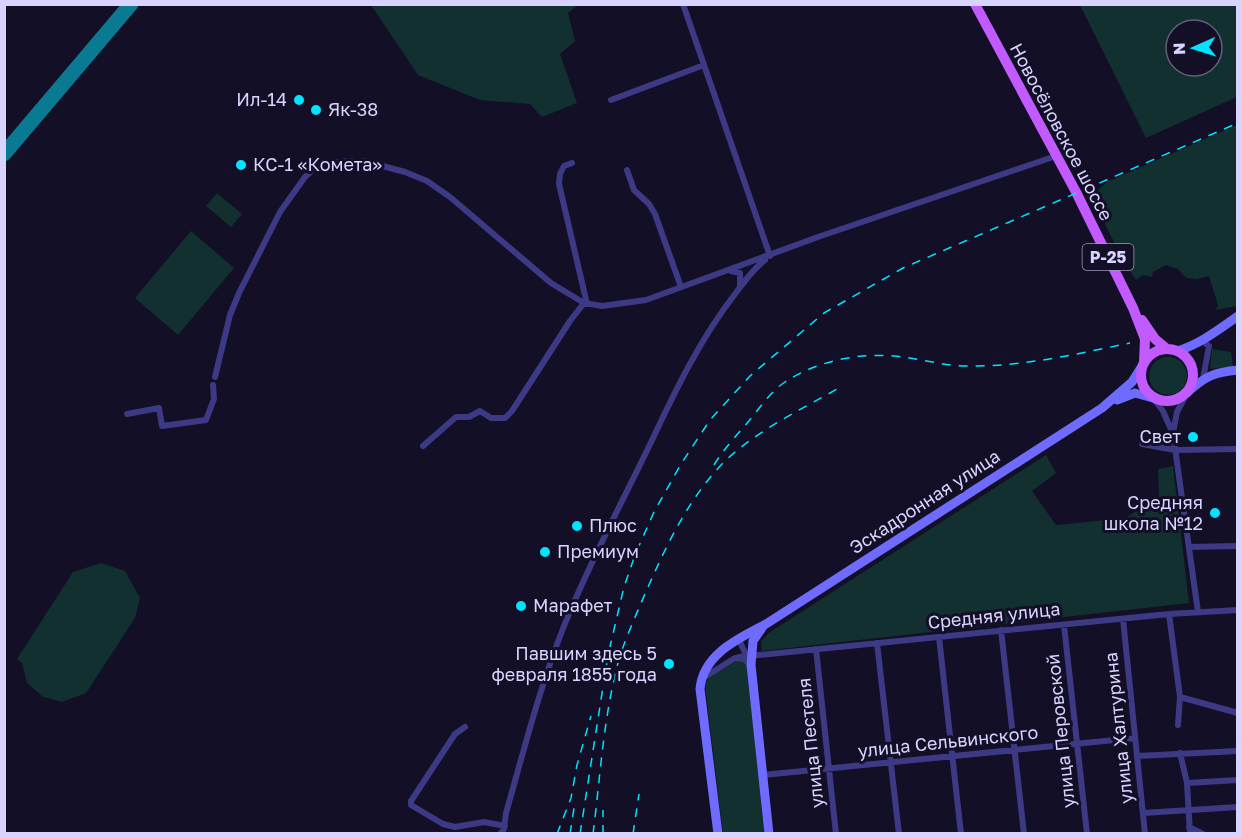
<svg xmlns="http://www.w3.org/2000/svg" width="1242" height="838" viewBox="0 0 1242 838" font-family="'Golos Text',sans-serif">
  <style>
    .green { fill: #12302f; fill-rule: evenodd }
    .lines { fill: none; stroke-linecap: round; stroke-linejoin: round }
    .taxiway { stroke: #0a7a92; stroke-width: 15 }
    .minor { stroke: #3d3a85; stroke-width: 6 }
    .secondary { stroke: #6f6bff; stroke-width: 9 }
    .primary { stroke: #c25bff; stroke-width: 10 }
    .rail { stroke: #00e5ff; stroke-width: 1.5; stroke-dasharray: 9 8; stroke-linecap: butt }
    .poi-dot { fill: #00e5ff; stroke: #130f26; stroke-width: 2 }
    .labels { text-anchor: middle; stroke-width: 6; stroke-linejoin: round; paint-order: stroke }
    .shield { fill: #130f26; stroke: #9e99be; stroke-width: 1.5 }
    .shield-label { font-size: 16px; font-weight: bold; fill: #d9d4ff }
    .poi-label { font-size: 18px; fill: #d9d4ff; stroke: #130f26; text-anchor: start }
    .street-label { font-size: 18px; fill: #d9d4ff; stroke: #130f26 }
  </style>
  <rect width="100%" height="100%" fill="#130f26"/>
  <path class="green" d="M 371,5 L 578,5 L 568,13 L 575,41 L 560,54 L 577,103 L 542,117 L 530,104 L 480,100 L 418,75 Z
    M 1080,5 L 1237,5 L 1237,97 L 1146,138 ZM 1176,30 L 1212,30 L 1212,66 L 1176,66 Z
    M 1237,125 L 1237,306 L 1216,310 L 1218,305 L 1209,276 L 1197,279 L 1186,278 L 1178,269 L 1166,265 L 1153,272 L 1152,277 L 1143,275 L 1136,280 L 1122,258 L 1091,196 L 1107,182 Z
    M 217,193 L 242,214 L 231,227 L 206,206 Z
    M 191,231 L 234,268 L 178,335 L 135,298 Z
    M 1212,349 L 1231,352 L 1233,366 L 1210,369 Z
    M1149 376a19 19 0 1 1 38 0a19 19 0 1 1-38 0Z
    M 1046,455 L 1056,473 L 1032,491 L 1056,525 L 1125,518 L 1159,497 L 1158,469 L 1173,466 L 1189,603 L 762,651 L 761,641 L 770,632 Z
    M 101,563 L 125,571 L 140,598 L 135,618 L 86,693 L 62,702 L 43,697 L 27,683 L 22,663 L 17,659 L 73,572 Z
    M 737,661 L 744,662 L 747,666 L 764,833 L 723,833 L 705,685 L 709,677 Z"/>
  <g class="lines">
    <path class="taxiway" d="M 4,154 L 131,4"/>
    <path class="minor" d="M 683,4 L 770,256
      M 611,100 L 704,65
      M 572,163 L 564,166 L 560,174 L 559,184 L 587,304
      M 627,170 L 634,190 L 649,204 L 655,214 L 681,287
      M 731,271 L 740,273 L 740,287
      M 1202,341 L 1209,346 L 1203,379
      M 215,377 L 230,315 L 239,293 L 280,212 L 305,177 L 317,166 L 346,161 L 364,161 L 405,172 L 427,181 L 450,197 L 551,283 L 584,303 L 602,306 L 646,300 L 818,237 L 1056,156
      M 1153,398 L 1163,411 L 1173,434 L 1198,612
      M 127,414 L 159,408 L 162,426 L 206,420 L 214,399 L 213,385
      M 1173,433 L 1177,412 L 1187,393
      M 1142,444 L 1175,450 L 1238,449
      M 423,446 L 456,417 L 469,417 L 480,411 L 491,418 L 505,418 L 512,411 L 570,321 L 584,303
      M 1189,547 L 1238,546
      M 1169,614 L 1180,697 L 1178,725
      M 1123,619 L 1145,834
      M 1064,625 L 1087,834
      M 1001,630 L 1024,834
      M 939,637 L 961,834
      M 739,640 L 748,659
      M 877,643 L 899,834
      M 816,649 L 836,834
      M 739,657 L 1169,614 L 1238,610
      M 703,678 L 735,658 L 744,659 L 751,665
      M 1180,697 L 1238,713
      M 465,727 L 455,734 L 411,801 L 411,805 L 443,824 L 455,827 L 484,822 L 505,826
      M 1180,753 L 1187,783 L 1190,834
      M 1137,756 L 1238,751
      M 763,775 L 1135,738
      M 1187,783 L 1238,780
      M 1143,813 L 1238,807
      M 1189,827 L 1203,834
      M 500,834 L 504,829 L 506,813 C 524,750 540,686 564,626 C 590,561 624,499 654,436 C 677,387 701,338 735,294 C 744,282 753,269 765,260"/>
    <path class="secondary" d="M 1177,351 C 1200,344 1218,330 1238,316
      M 1187,393 C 1204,377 1214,372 1238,370
      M 1117,400 L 1135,393 L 1153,398
      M 762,628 L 753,641 L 751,665 L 769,834
      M 718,834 L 700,689 C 703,654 738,639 766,624 L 1102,408 L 1132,382 L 1144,363"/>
    <path class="primary" d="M 975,4 L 1076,192 L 1133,308 L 1145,339 L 1144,363
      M 1142,320 L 1155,339 L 1167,349
      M1141 375a26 26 0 1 1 52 0a26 26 0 1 1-52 0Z"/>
    <path class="rail" d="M 714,465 C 723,450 736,436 748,422 C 759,409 770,392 785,382 C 817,361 857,353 894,356 C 919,358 943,366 967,366 C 1022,367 1076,354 1130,343
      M 557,834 L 571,798 L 577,765 L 591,716
      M 570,834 L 574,808
      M 580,834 L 608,655 L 624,587 L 635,555 L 654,512 L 681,464 L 710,420 L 750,376 L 824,313 L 903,268 L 1238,123
      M 593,834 C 600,779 603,724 616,671 C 621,648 632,625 641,603 C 663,553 685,502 724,462 C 756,431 800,410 839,388
      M 603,834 L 603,810
      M 633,834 L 639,794"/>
  </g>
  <g class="poi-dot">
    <circle cx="299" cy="100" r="6"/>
    <circle cx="316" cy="110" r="6"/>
    <circle cx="241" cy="165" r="6"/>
    <circle cx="1193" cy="437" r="6"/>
    <circle cx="1215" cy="513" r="6"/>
    <circle cx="577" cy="526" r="6"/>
    <circle cx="545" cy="552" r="6"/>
    <circle cx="521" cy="606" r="6"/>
    <circle cx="669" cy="664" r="6"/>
  </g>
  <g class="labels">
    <rect class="shield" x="1082.5" y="244" width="51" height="26" rx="4.5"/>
    <g class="shield-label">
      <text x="1108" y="263">Р-25</text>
    </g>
    <g class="poi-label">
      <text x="287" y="106" text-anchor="end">Ил-14</text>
      <text x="328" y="116">Як-38</text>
      <text x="253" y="171">КС-1 «Комета»</text>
      <text x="1181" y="443" text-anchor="end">Свет</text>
      <text x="1203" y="509" text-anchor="end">Средняя<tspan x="1203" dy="21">школа №12</tspan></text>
      <text x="589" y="532">Плюс</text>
      <text x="557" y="558">Премиум</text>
      <text x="533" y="612">Марафет</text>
      <text x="657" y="660" text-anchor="end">Павшим здесь 5<tspan x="657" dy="21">февраля 1855 года</tspan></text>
    </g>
    <g class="street-label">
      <text transform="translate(1061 132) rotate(62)" y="6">Новосёловское шоссе</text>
      <text transform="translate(925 502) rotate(-33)" y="6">Эскадронная улица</text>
      <text transform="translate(994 616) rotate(-6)" y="6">Средняя улица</text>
      <text transform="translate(1119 728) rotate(-96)" y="6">улица Халтурина</text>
      <text transform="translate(1061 731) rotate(-96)" y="6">улица Перовской</text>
      <text transform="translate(948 742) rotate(-6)" y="6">улица Сельвинского</text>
      <text transform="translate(811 743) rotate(-96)" y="6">улица Пестеля</text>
    </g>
  </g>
  <rect width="1242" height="838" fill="none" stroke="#d9d4ff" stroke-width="12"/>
  <g transform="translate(1194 48) rotate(267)"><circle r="28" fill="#130f26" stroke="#625e7d" stroke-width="1.5"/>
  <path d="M0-4.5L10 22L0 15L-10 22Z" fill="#00e5ff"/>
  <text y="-9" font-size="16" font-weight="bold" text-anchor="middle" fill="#d9d4ff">N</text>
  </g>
</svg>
